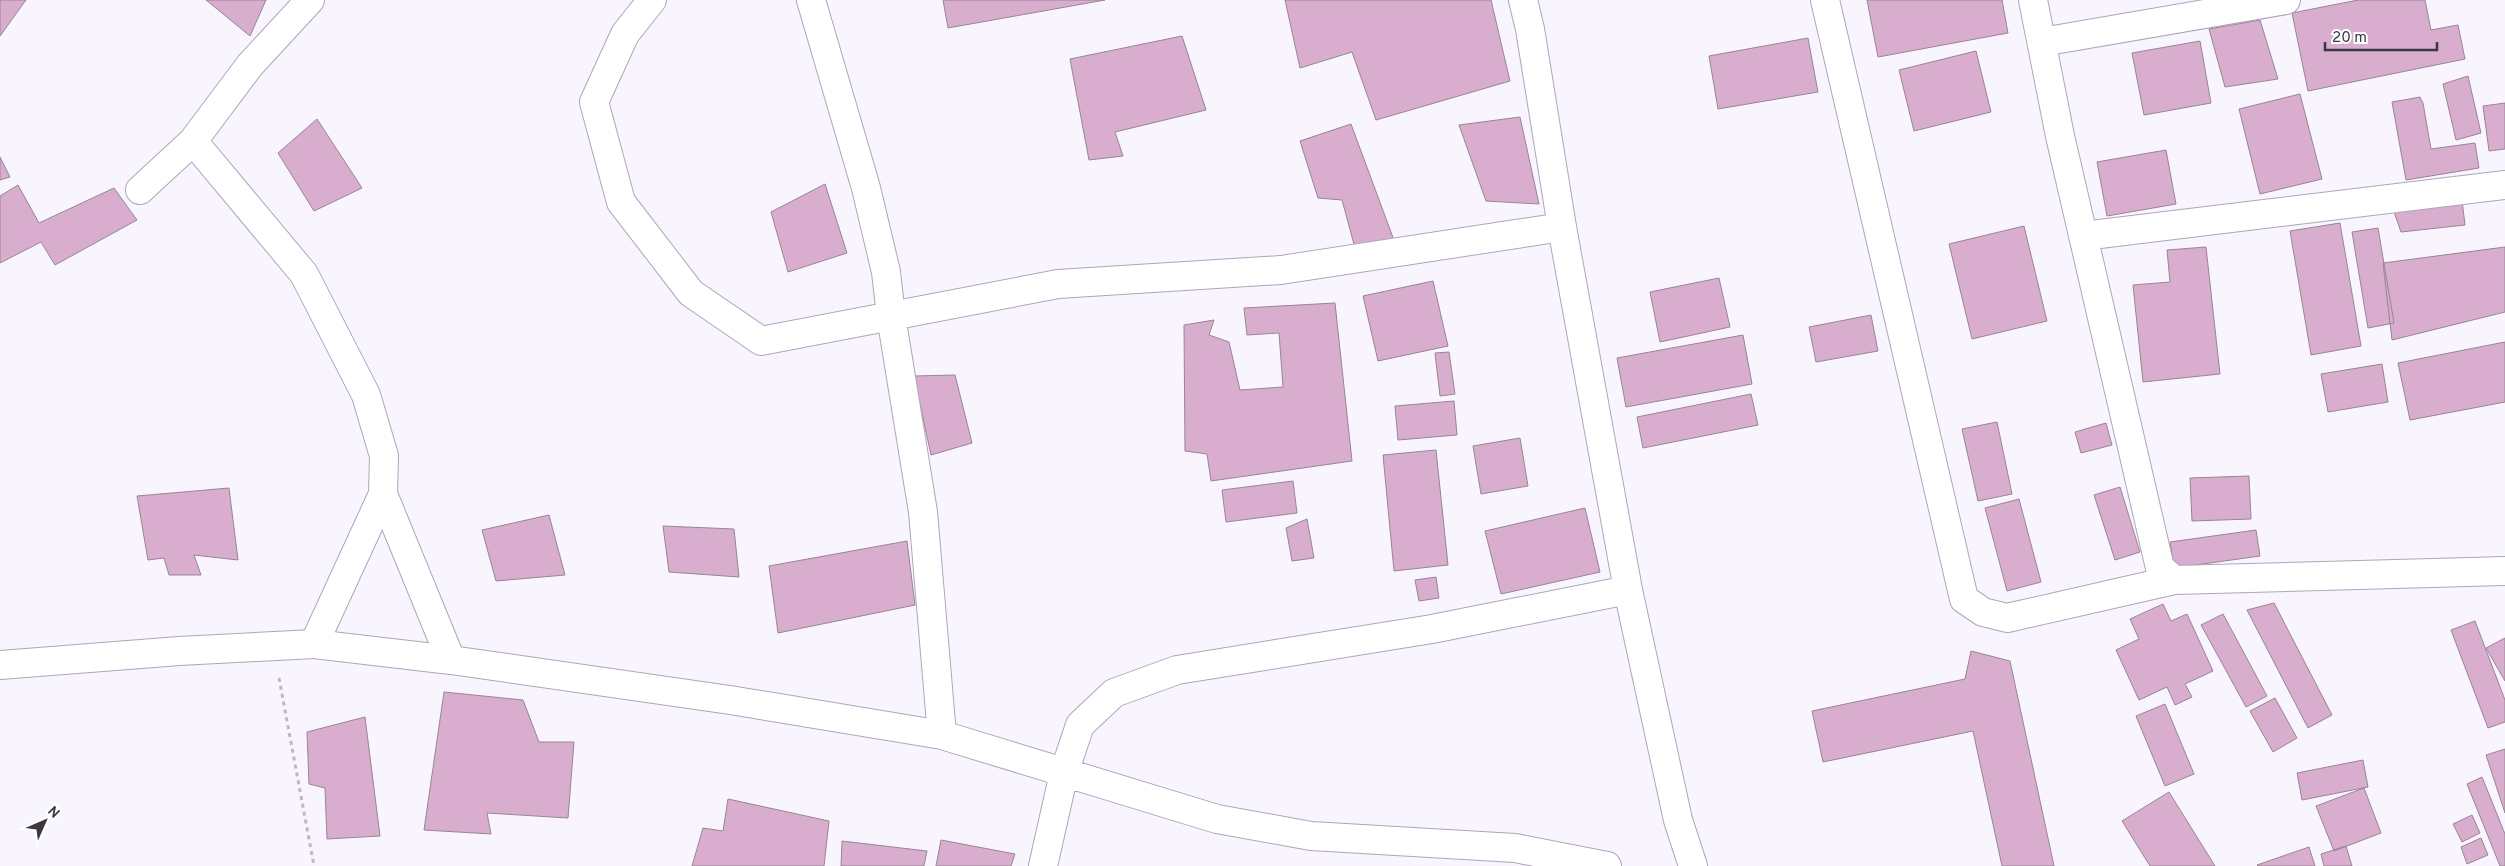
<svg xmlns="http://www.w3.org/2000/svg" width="2505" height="866" viewBox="0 0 2505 866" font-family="Overpass,sans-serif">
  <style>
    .building { fill: #d8adcd; stroke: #988593 }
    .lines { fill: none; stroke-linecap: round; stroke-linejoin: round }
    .minor-casing { stroke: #afa5b9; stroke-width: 30 }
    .path { stroke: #bdb9c2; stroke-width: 3; stroke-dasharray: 4 4; stroke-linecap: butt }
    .minor { stroke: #fff; stroke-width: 28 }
  </style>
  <rect width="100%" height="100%" fill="#f9f5fe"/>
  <path class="building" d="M 0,0 L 26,0 L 0,36 Z
    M 206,0 L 266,0 L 250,36 Z
    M 943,0 L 1105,0 L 948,28 Z
    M 1285,0 L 1491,0 L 1510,81 L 1376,120 L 1352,52 L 1300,68 Z
    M 1867,0 L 2002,0 L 2008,33 L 1878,57 Z
    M 2358,0 L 2425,0 L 2431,30 L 2458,25 L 2465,59 L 2308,91 L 2292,13 Z
    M 2260,20 L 2278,79 L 2225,87 L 2209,29 Z
    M 1182,36 L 1206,110 L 1115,132 L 1123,156 L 1089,160 L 1070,59 Z
    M 1808,38 L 1818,92 L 1718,109 L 1709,56 Z
    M 2200,41 L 2211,103 L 2144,115 L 2132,53 Z
    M 1976,51 L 1991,112 L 1914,131 L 1899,70 Z
    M 2468,76 L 2481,133 L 2456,140 L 2443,84 Z
    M 2300,94 L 2322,179 L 2260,194 L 2239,109 Z
    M 2420,97 L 2423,103 L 2431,149 L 2475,143 L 2479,168 L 2406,180 L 2392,102 Z
    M 2505,103 L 2505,149 L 2489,151 L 2483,106 Z
    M 1520,117 L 1539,204 L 1486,201 L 1459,125 Z
    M 317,119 L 362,188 L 314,211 L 278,153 Z
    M 1351,124 L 1395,243 L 1355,248 L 1342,200 L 1318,198 L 1300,141 Z
    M 2166,150 L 2176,204 L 2107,216 L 2097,162 Z
    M 0,157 L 10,177 L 0,180 Z
    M 825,184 L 847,253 L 788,272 L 771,212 Z
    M 18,185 L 39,223 L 114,188 L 137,220 L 55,265 L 41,242 L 0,263 L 0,196 Z
    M 2462,200 L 2465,225 L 2401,232 L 2392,206 Z
    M 2340,223 L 2361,346 L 2311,355 L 2290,231 Z
    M 2024,226 L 2047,321 L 1972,339 L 1949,244 Z
    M 2378,228 L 2394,323 L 2368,328 L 2352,232 Z
    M 2206,247 L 2220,374 L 2143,382 L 2133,285 L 2170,282 L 2167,250 Z
    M 2505,247 L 2505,312 L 2392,340 L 2383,263 Z
    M 1719,278 L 1730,327 L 1660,342 L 1650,292 Z
    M 1433,281 L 1448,346 L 1378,361 L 1363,296 Z
    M 1335,303 L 1352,461 L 1211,481 L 1207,454 L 1185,451 L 1184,325 L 1214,320 L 1209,335 L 1229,342 L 1240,390 L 1283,387 L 1279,333 L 1247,335 L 1244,308 Z
    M 1871,315 L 1878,351 L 1816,362 L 1809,327 Z
    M 1743,335 L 1752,384 L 1626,407 L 1617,358 Z
    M 2505,342 L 2505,402 L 2410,420 L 2398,363 Z
    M 1449,352 L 1455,394 L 1440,396 L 1435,353 Z
    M 2382,364 L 2388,402 L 2328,412 L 2321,374 Z
    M 955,375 L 972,443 L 931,455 L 914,376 Z
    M 1751,394 L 1758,425 L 1643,448 L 1637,417 Z
    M 1454,401 L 1457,435 L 1398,440 L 1395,406 Z
    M 1997,422 L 2012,494 L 1978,501 L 1962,429 Z
    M 2106,423 L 2112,445 L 2081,453 L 2075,432 Z
    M 1520,438 L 1528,486 L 1481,494 L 1473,446 Z
    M 1436,450 L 1448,565 L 1394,571 L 1383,455 Z
    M 2249,476 L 2251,519 L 2192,521 L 2190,478 Z
    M 1293,481 L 1297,513 L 1226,522 L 1222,490 Z
    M 2120,487 L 2140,552 L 2115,560 L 2094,495 Z
    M 229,488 L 238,560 L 194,555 L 201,575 L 169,575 L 164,558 L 148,560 L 137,496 Z
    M 2019,499 L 2041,582 L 2007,591 L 1985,508 Z
    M 1585,508 L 1600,572 L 1501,594 L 1485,531 Z
    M 549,515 L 565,575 L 496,581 L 482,530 Z
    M 1307,519 L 1314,558 L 1292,561 L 1286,528 Z
    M 663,526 L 734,529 L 739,577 L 669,572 Z
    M 2256,530 L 2260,556 L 2174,568 L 2170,542 Z
    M 907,541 L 915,605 L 778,633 L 769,566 Z
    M 1436,577 L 1439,598 L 1419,601 L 1415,580 Z
    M 2274,603 L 2332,715 L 2308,728 L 2247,610 Z
    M 2163,604 L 2171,621 L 2187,614 L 2213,671 L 2185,684 L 2192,697 L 2175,705 L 2167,687 L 2139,700 L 2116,650 L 2139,639 L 2130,619 Z
    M 2223,614 L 2267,696 L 2246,707 L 2201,625 Z
    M 2475,621 L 2505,700 L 2505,722 L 2488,728 L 2451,630 Z
    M 2505,638 L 2505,681 L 2486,648 Z
    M 1971,651 L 2010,661 L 2054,866 L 2002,866 L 1973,731 L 1823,762 L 1812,711 L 1965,679 Z
    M 444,692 L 523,700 L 539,742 L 574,742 L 568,818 L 487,813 L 491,834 L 424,830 Z
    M 2275,698 L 2297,738 L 2273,752 L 2250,711 Z
    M 2165,704 L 2194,774 L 2165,786 L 2136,716 Z
    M 365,717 L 380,836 L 327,839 L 325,788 L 309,784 L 307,732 Z
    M 2505,749 L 2505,813 L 2486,755 Z
    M 2363,760 L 2368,787 L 2302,800 L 2297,773 Z
    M 2482,777 L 2505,834 L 2505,866 L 2500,866 L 2467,784 Z
    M 2364,788 L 2381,833 L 2334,851 L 2316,806 Z
    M 2169,792 L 2215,866 L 2150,866 L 2122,821 Z
    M 728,799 L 829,821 L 824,866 L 692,866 L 703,828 L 723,831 Z
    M 2472,815 L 2480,833 L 2462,842 L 2453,824 Z
    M 2481,838 L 2488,855 L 2467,864 L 2461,847 Z
    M 941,840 L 1015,854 L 1011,866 L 936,866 Z
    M 842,841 L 927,851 L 924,866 L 841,866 Z
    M 2346,846 L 2352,866 L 2324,866 L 2321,854 Z
    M 2309,847 L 2315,866 L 2258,866 L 2257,865 Z"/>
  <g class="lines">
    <defs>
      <path id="minor" d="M 652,0 L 625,34 L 594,102 L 621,202 L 691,293 L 761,341 L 1058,284 L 1281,270 L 1562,227
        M 811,0 L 866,188 L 886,272 L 891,316 L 923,512 L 942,735
        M 1523,0 L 1530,29 L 1562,227 L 1628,590 L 1678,820 L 1693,866
        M 1825,0 L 1964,599 L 1983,612 L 2007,618 L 2174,580 L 2505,571
        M 2033,0 L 2060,136 L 2160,568 L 2174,580
        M 2042,42 L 2286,0
        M 193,141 L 304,274 L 366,395 L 384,456 L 383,494 L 314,644
        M 140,190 L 193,141 L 250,65 L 310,0
        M 2083,236 L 2505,185
        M 383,494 L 451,660
        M 0,665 L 179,651 L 314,644 L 451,660 L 730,700 L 942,735 L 1217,819 L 1311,836 L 1515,848 L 1607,866
        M 1043,866 L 1064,773 L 1080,725 L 1114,693 L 1177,670 L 1432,629 L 1628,590"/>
    </defs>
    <use href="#minor" class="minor-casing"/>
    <path class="path" d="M 279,678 L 314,866"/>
    <use href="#minor" class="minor"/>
  </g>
  <g transform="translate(45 821) rotate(45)" stroke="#ffffff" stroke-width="4" paint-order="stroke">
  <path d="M0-4L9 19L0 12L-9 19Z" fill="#3c3740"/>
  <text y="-8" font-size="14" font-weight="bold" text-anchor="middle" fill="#3c3740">N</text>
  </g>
  <path d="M2325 42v8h112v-8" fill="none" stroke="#3c3740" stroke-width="2.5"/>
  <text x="2332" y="42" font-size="15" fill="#3c3740" stroke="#ffffff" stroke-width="4" paint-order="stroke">20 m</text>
</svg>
